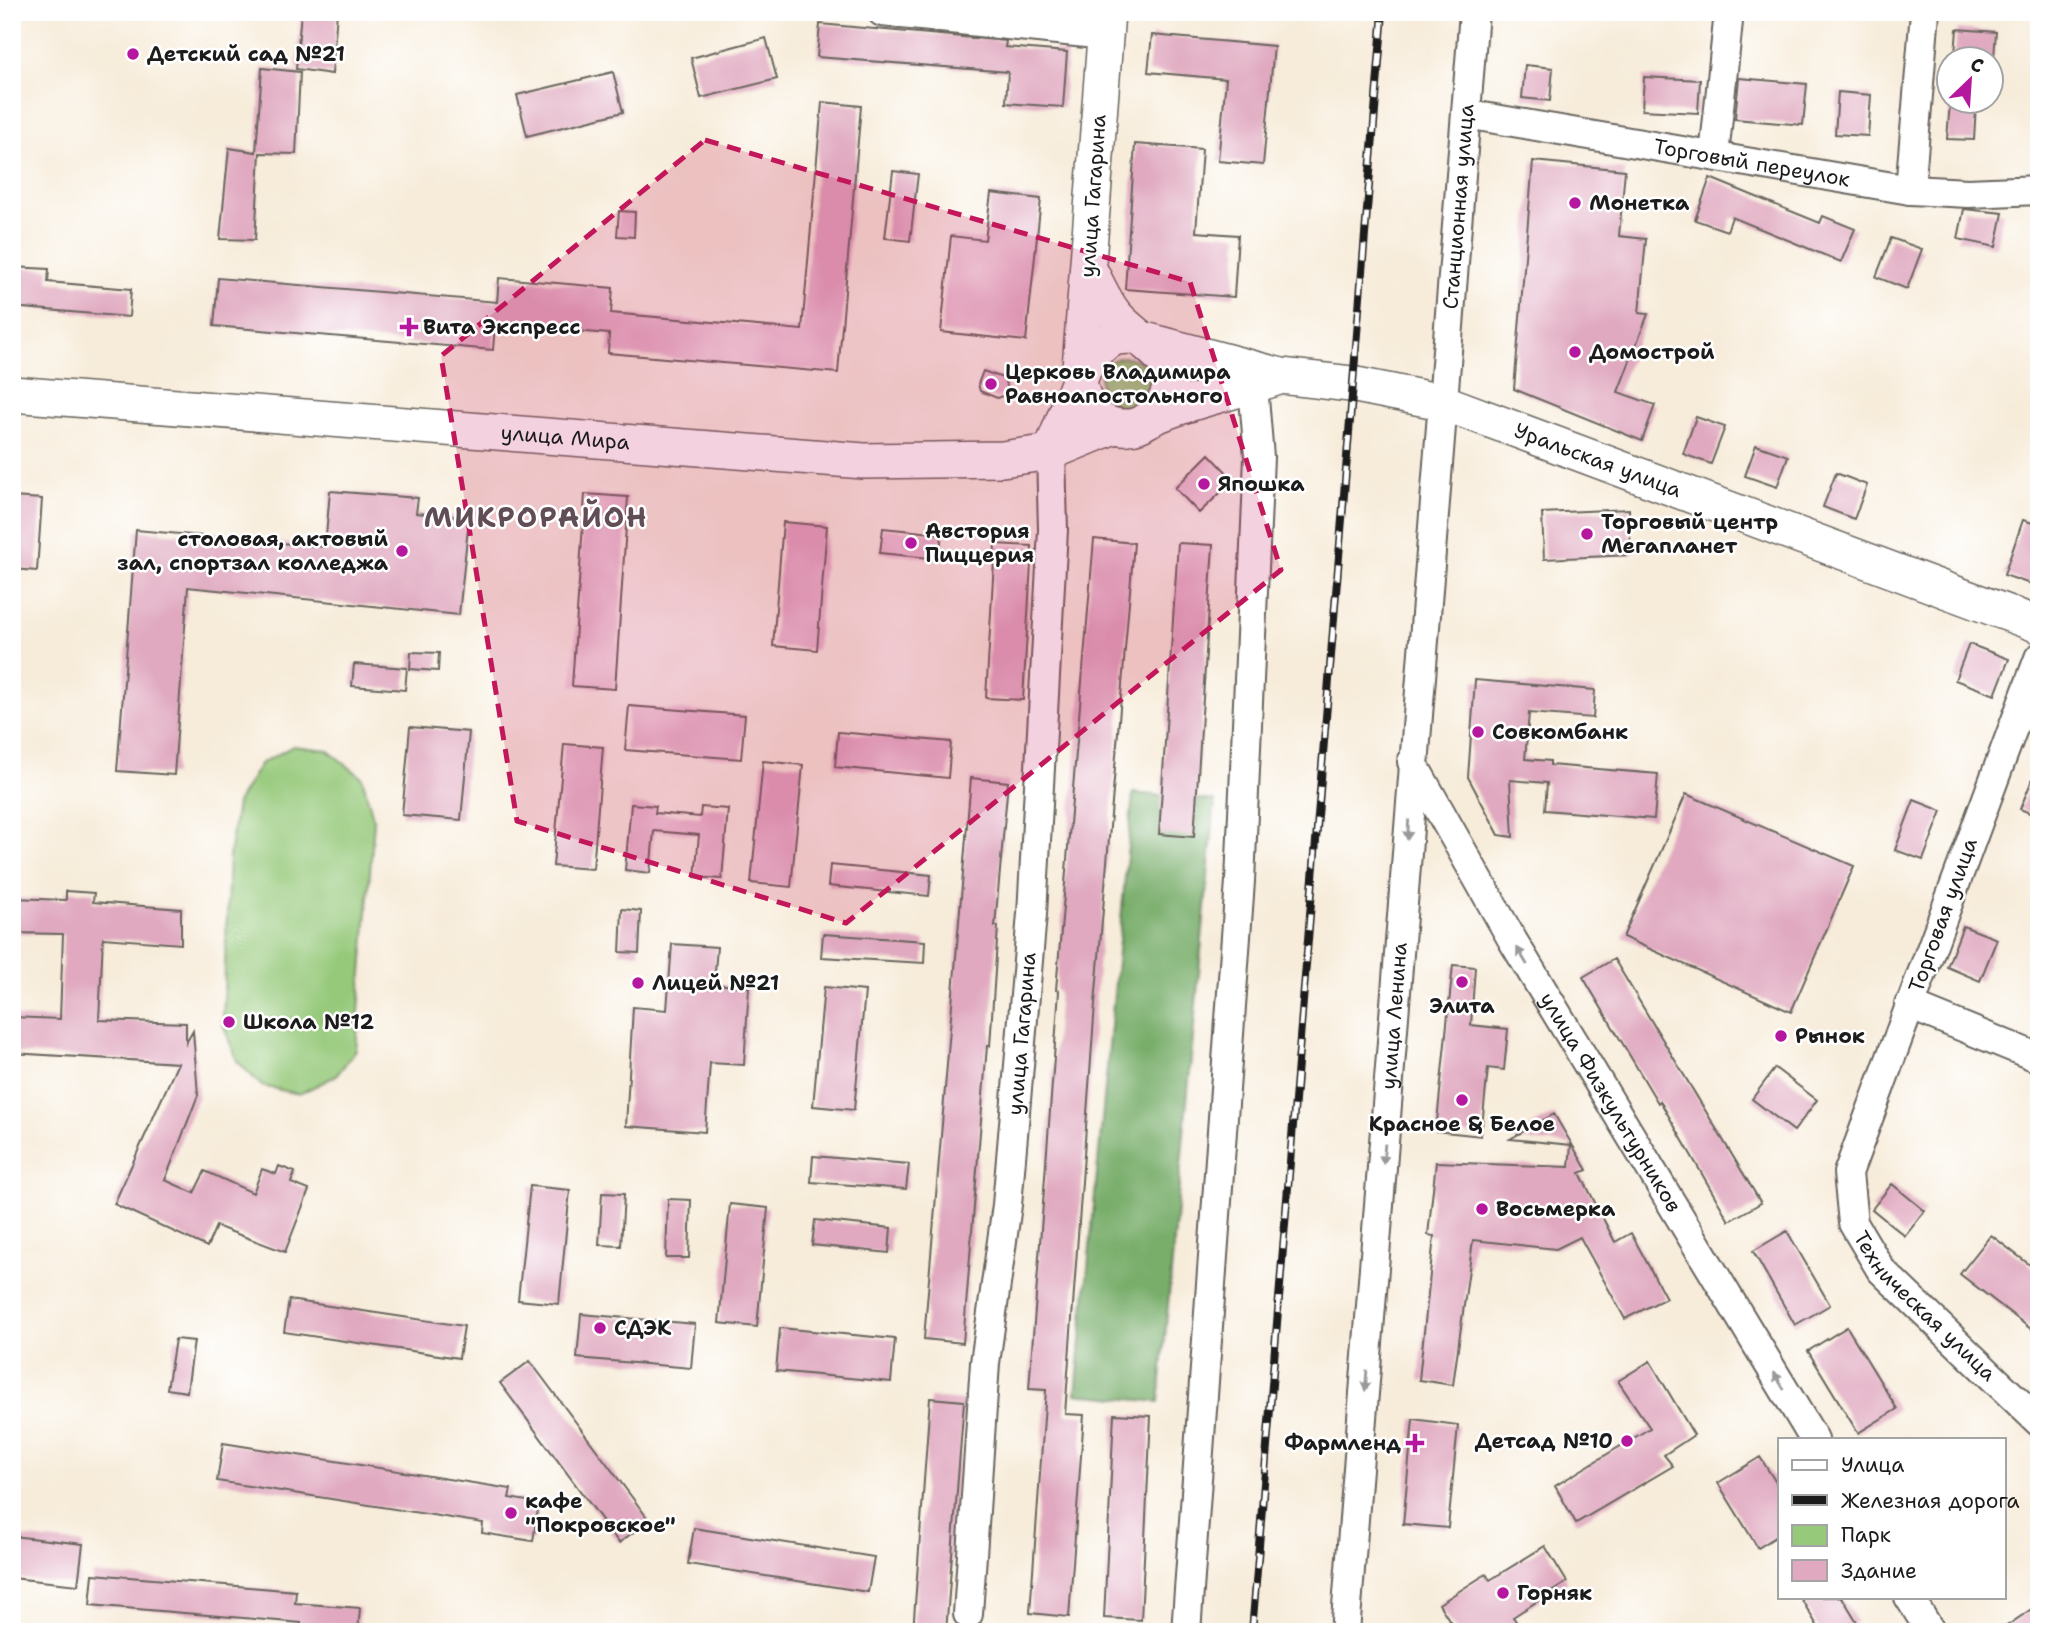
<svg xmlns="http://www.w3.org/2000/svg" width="2051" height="1644" viewBox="0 0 2051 1644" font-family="'Shantell Sans',sans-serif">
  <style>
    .green { fill: #96c97a; stroke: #59724b; stroke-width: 2 }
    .forest { fill: #78ad6a; stroke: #4a6443; stroke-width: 2 }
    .building { fill: #e0a9bf }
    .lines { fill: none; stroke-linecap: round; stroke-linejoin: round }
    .minor-casing { stroke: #69655e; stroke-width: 32 }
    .major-casing { stroke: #69655e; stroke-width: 38 }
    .minor { stroke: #fff; stroke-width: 28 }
    .major { stroke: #fff; stroke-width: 35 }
    .rail-casing { stroke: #1c1c1c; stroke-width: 8 }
    .rail { stroke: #fff; stroke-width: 5; stroke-dasharray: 16; stroke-linecap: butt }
    .oneway { fill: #999 }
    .marked { fill: #c2185b; fill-opacity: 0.2; stroke: #c2185b; stroke-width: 5; stroke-dasharray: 14 9; stroke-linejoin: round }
    .poi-dot { fill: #b5179e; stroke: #fff; stroke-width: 2.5 }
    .labels { text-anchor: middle; stroke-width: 5; stroke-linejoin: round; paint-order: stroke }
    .poi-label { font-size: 21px; font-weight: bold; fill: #1c1c1c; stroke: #fff; text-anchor: start }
    .street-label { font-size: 21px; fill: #1c1c1c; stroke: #fff }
    .district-label { font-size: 28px; font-weight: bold; letter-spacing: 2px; fill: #614d55; stroke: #fff }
  </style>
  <rect width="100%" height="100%" fill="#fff"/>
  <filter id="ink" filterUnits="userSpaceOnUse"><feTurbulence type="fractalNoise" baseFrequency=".0143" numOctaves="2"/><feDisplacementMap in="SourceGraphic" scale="14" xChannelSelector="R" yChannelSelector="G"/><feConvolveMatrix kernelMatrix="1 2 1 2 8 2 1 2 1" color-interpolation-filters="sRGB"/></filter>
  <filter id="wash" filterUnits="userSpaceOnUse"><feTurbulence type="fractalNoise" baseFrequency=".00686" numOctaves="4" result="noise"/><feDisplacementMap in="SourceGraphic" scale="28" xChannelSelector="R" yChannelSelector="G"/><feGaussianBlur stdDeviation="1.57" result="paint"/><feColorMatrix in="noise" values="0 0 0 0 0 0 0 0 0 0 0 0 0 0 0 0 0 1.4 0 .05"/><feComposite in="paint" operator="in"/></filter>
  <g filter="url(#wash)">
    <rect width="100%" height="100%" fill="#f7ecda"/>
    <path class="green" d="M1100 382a25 25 0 1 1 50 0a25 25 0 1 1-50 0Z
      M 293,746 L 327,750 L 362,777 L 374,821 L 356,1050 L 336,1076 L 299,1094 L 262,1086 L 237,1061 L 223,1024 L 229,857 L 237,803 L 260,764 Z"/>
    <path class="forest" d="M 1133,793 L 1215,801 L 1159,1402 L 1076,1394 Z"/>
    <g id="blocks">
      <path class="building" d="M 301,12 L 337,12 L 332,74 L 296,69 Z
        M 820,24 L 1006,41 L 1005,47 L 1067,52 L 1063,107 L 1006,103 L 1008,72 L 817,57 Z
        M 1957,29 L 1996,32 L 1994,57 L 1955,54 Z
        M 1152,35 L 1274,46 L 1263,165 L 1218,161 L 1226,79 L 1148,72 Z
        M 766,38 L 777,79 L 701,98 L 691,58 Z
        M 1525,65 L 1553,68 L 1550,101 L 1522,98 Z
        M 262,68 L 300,72 L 296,154 L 260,153 L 255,240 L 220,239 L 229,148 L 256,152 Z
        M 613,72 L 623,112 L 527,136 L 517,95 Z
        M 1644,77 L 1700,80 L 1698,113 L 1642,110 Z
        M 1739,78 L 1807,84 L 1803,125 L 1735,119 Z
        M 1838,92 L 1871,95 L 1868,136 L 1835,134 Z
        M 822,102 L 861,106 L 838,373 L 608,353 L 609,334 L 495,324 L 493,350 L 214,326 L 218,278 L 497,302 L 499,278 L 613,288 L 611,313 L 802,330 Z
        M 1950,102 L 1976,103 L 1974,140 L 1947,139 Z
        M 1135,144 L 1202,149 L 1196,232 L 1238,235 L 1234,297 L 1125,289 Z
        M 1533,161 L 1625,170 L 1619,236 L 1646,239 L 1639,313 L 1648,314 L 1618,392 L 1655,405 L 1642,441 L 1514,389 Z
        M 893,171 L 918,174 L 910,241 L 885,238 Z
        M 1710,178 L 1820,223 L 1823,216 L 1855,229 L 1841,262 L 1732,217 L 1727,231 L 1695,220 Z
        M 991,193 L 1041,199 L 1026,341 L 941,332 L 951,236 L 985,240 Z
        M 1964,209 L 2003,213 L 1996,247 L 1958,239 Z
        M 619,211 L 635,212 L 634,237 L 617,236 Z
        M 1891,238 L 1922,249 L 1907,289 L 1876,277 Z
        M 12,267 L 49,269 L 48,282 L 131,289 L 129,317 L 12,307 Z
        M 983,371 L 1003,378 L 1009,390 L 1005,395 L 997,398 L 980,391 L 978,384 Z
        M 1696,417 L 1725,427 L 1711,464 L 1683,454 Z
        M 1756,445 L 1788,456 L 1777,487 L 1745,476 Z
        M 1209,454 L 1234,480 L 1199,513 L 1175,488 Z
        M 1836,473 L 1867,485 L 1854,519 L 1823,507 Z
        M 330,491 L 418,498 L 416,513 L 469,518 L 459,615 L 188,587 L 174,775 L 117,771 L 136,530 L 325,547 Z
        M 585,494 L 628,497 L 615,689 L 572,686 Z
        M 12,497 L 42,499 L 37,571 L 12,569 Z
        M 1629,509 L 1631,555 L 1544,559 L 1542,513 Z
        M 2023,520 L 2039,525 L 2039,587 L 2004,575 Z
        M 783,522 L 827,526 L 817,650 L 773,646 Z
        M 883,528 L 942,534 L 939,559 L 880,553 Z
        M 1094,539 L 1134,543 L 1095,1004 L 1065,1414 L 1084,1415 L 1069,1617 L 1030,1613 L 1046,1390 L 1029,1389 L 1059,991 L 1056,990 Z
        M 1178,543 L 1213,545 L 1194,837 L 1159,834 Z
        M 995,544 L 1032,546 L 1023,700 L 986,698 Z
        M 1969,644 L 2009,659 L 1995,695 L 1955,680 Z
        M 411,652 L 439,653 L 438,671 L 410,669 Z
        M 354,664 L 407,668 L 405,690 L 352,686 Z
        M 1475,680 L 1595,690 L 1593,718 L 1529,713 L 1525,759 L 1550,761 L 1550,765 L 1658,774 L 1654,819 L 1545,810 L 1547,783 L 1510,780 L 1513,837 L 1499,835 L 1468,777 Z
        M 629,706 L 745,715 L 741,759 L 625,750 Z
        M 410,727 L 469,732 L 461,820 L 402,815 Z
        M 838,732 L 951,742 L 948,778 L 835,767 Z
        M 564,744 L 603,747 L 593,869 L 553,866 Z
        M 763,761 L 803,765 L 791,887 L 751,883 Z
        M 2039,763 L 2039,817 L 2020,809 Z
        M 971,778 L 1008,782 L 995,926 L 998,926 L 990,1046 L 987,1046 L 963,1343 L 924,1339 Z
        M 1686,794 L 1854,866 L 1791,1012 L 1623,937 Z
        M 1914,800 L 1942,811 L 1923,860 L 1895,850 Z
        M 631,804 L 656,806 L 655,813 L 700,817 L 701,807 L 728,809 L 722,879 L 695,877 L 699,835 L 654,831 L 650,873 L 625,870 Z
        M 830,865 L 931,875 L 929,896 L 828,886 Z
        M 66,891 L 94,893 L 93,902 L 181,909 L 181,944 L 103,938 L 99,1020 L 186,1023 L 186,1043 L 193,1031 L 198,1095 L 165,1180 L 194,1193 L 205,1171 L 253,1193 L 262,1169 L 276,1174 L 279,1166 L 295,1172 L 291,1183 L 309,1190 L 285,1252 L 216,1226 L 207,1247 L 114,1204 L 178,1063 L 12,1053 L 12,1017 L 60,1019 L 63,934 L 12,933 L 12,898 L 66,900 Z
        M 622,909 L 641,911 L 639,953 L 620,952 Z
        M 1963,926 L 1997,939 L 1980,981 L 1947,967 Z
        M 823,934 L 925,941 L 924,963 L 821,957 Z
        M 672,944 L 717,947 L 714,984 L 749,987 L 744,1065 L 710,1063 L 705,1132 L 626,1126 L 633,1007 L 667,1010 Z
        M 1614,959 L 1761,1203 L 1729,1221 L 1660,1101 L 1658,1103 L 1583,977 Z
        M 1453,965 L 1475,967 L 1471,1025 L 1508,1029 L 1504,1070 L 1488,1068 L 1481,1136 L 1436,1131 Z
        M 824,987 L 865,991 L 854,1110 L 813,1106 Z
        M 1775,1068 L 1817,1100 L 1794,1131 L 1752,1099 Z
        M 1554,1114 L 1587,1170 L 1580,1173 L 1615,1242 L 1631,1233 L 1666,1298 L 1625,1319 L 1580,1237 L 1556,1249 L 1473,1240 L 1453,1385 L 1419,1380 L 1434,1236 L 1428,1235 L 1436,1162 L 1569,1167 L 1571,1145 L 1510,1139 Z
        M 813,1156 L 909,1164 L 906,1189 L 811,1182 Z
        M 1892,1184 L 1925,1211 L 1905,1236 L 1872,1209 Z
        M 530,1186 L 570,1190 L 559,1304 L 518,1300 Z
        M 602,1193 L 624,1194 L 621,1246 L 599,1245 Z
        M 668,1199 L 691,1200 L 689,1258 L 666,1258 Z
        M 730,1204 L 768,1208 L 757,1327 L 719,1323 Z
        M 815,1220 L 891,1228 L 889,1253 L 812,1245 Z
        M 1787,1231 L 1830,1305 L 1795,1325 L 1753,1251 Z
        M 1991,1235 L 2039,1272 L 2039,1319 L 2031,1329 L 1960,1274 Z
        M 289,1300 L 464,1326 L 459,1358 L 284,1332 Z
        M 581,1314 L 695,1324 L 691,1368 L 577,1358 Z
        M 1847,1327 L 1897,1409 L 1858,1433 L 1808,1351 Z
        M 780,1328 L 895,1339 L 891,1382 L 776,1371 Z
        M 175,1339 L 194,1341 L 187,1392 L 167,1389 Z
        M 530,1361 L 649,1520 L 619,1543 L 500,1383 Z
        M 1650,1361 L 1694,1435 L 1664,1455 L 1673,1466 L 1576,1523 L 1555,1486 L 1650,1428 L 1618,1381 Z
        M 930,1398 L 964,1401 L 946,1632 L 913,1632 Z
        M 1114,1414 L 1151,1416 L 1141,1620 L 1104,1618 Z
        M 1413,1419 L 1458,1425 L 1448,1528 L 1403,1524 Z
        M 223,1443 L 511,1489 L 509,1498 L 539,1503 L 533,1541 L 482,1533 L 483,1523 L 217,1481 Z
        M 1760,1457 L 1780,1489 L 1780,1534 L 1758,1548 L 1718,1483 Z
        M 694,1528 L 874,1557 L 868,1592 L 688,1564 Z
        M 12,1536 L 83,1544 L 78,1585 L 12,1578 Z
        M 1545,1546 L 1567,1582 L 1513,1617 L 1518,1624 L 1507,1632 L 1457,1632 L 1439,1604 L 1486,1574 L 1490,1580 Z
        M 93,1574 L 296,1591 L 295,1603 L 360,1608 L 358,1632 L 300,1632 L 301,1623 L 90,1605 Z
        M 1800,1597 L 1842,1597 L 1857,1622 L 1839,1632 L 1821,1632 Z
        M 2039,1604 L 2039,1632 L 1998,1632 Z"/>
    </g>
  </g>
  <g filter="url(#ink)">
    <use href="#blocks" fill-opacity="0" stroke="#69655e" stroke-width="2"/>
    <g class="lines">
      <defs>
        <g id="minor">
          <path d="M 882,12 L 1105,35"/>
          <path id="s1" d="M 1466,114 L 1910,190 L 1968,193 L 2039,190"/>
          <path d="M 1714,156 L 1729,12"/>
          <path d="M 1910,190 L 1925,12"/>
          <path id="s2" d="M 2039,658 L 1848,1173 L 1853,1223 L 1881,1270 L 2039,1422"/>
          <path id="s3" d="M 1412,762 L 1513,941 L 1814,1439"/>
          <path d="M 1909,1005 L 2039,1058"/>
          <path d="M 1909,1597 L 1931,1632"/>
          <path id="s4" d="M 968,1614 L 985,1363 L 1007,1205 L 1032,914 L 1053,530 L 1051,452"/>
          <path d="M 1186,1632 L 1240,881 L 1259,457 L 1253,386"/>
          <path id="s5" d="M 1345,1632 L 1474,12"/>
        </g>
        <g id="major">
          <path d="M 1107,12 L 1079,381 C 1083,406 1099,429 1128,427 C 1140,427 1147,419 1158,415 C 1197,398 1241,391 1281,376"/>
          <path d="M 1088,267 C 1096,282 1104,302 1115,315 C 1144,349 1197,362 1156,415"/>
          <path id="s6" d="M 12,394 L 864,461 L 1002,459 L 1051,452 L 1114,426"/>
          <path id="s7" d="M 1051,452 L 1090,353 L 1115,337 L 1130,336 L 1281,376 L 1351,384 L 1442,402 L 2039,625"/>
        </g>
      </defs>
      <use href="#minor" class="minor-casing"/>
      <use href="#major" class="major-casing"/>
      <use href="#minor" class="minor"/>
      <use href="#major" class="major"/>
      <defs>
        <path id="rail" d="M 1252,1632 L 1383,12"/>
      </defs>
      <use href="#rail" class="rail-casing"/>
      <use href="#rail" class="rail"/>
    </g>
    <defs><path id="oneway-solid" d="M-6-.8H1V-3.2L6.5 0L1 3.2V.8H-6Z" transform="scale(1.75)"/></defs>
    <g class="oneway">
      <use href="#oneway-solid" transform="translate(1408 830) rotate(94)"/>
      <use href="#oneway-solid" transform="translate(1522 956) rotate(-121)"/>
      <use href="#oneway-solid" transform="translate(1384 1154) rotate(95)"/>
      <use href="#oneway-solid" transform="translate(1366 1381) rotate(95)"/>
      <use href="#oneway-solid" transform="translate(1779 1381) rotate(-121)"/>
    </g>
  </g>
  <path class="marked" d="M 705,140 L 1190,282 L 1281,570 L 846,923 L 517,821 L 441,356 Z"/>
  <g class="poi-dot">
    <circle cx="133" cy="54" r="7"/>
    <circle cx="1575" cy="203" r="7"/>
    <path d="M405.5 316.5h7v7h7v7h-7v7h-7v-7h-7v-7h7z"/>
    <circle cx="1575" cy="352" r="7"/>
    <circle cx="991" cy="384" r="7"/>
    <circle cx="1204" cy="484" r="7"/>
    <circle cx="1587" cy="534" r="7"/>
    <circle cx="911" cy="543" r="7"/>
    <circle cx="402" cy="551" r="7"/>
    <circle cx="1478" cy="732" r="7"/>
    <circle cx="1462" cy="982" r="7"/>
    <circle cx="638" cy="983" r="7"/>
    <circle cx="229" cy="1022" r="7"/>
    <circle cx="1781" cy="1036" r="7"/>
    <circle cx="1462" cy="1100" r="7"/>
    <circle cx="1482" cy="1209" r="7"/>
    <circle cx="600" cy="1328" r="7"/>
    <circle cx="1627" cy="1441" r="7"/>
    <path d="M1411.5 1432.5h7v7h7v7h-7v7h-7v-7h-7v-7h7z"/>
    <circle cx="511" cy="1513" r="7"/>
    <circle cx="1503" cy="1593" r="7"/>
  </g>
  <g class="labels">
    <g class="poi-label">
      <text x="147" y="61">Детский сад №21</text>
      <text x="1589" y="210">Монетка</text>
      <text x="423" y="334">Вита Экспресс</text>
      <text x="1589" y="359">Домострой</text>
      <text x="1005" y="379">Церковь Владимира<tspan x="1005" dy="24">Равноапостольного</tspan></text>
      <text x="1218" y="491">Япошка</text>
      <text x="1601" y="529">Торговый центр<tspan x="1601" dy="24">Мегапланет</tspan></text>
      <text x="925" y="538">Австория<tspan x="925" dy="24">Пиццерия</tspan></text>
      <text x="388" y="546" text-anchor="end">столовая, актовый<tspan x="388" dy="24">зал, спортзал колледжа</tspan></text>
      <text x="1492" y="739">Совкомбанк</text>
      <text x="652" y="990">Лицей №21</text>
      <text x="1462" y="1013" text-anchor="middle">Элита</text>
      <text x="243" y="1029">Школа №12</text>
      <text x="1795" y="1043">Рынок</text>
      <text x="1462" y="1131" text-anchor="middle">Красное &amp; Белое</text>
      <text x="1496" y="1216">Восьмерка</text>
      <text x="614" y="1335">СДЭК</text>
      <text x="1613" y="1448" text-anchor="end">Детсад №10</text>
      <text x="1401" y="1450" text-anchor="end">Фармленд</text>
      <text x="525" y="1508">кафе<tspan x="525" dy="24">"Покровское"</tspan></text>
      <text x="1517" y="1600">Горняк</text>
    </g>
    <g class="street-label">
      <text dy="7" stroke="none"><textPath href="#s1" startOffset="290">Торговый переулок</textPath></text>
      <text transform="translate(1093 196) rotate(-86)" y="7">улица Гагарина</text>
      <text dy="7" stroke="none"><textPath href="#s5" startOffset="1430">Станционная улица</textPath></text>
      <text dy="7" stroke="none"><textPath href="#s6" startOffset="555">улица Мира</textPath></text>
      <text dy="7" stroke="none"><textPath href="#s7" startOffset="637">Уральская улица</textPath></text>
      <text transform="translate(1943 915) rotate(-70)" y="7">Торговая улица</text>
      <text dy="7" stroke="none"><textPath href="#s5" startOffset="618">улица Ленина</textPath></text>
      <text dy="7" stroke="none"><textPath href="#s4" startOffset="583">улица Гагарина</textPath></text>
      <text dy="7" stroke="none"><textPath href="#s3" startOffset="394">улица Физкультурников</textPath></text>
      <text dy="7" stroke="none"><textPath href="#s2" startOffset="710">Техническая улица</textPath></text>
    </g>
    <g class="district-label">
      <text x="536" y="527">МИКРОРАЙОН</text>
    </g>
  </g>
  <rect width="2051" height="1644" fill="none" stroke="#fff" stroke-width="42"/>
  <rect x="1778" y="1438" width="228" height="161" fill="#ffffff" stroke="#a4a4a4" stroke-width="2"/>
  <rect x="1792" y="1460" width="35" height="10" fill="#ffffff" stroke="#a4a4a4" stroke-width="2"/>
  <text x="1841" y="1472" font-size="21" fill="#1c1c1c">Улица</text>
  <rect x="1792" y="1495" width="35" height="10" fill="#1c1c1c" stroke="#a4a4a4" stroke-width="2"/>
  <text x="1841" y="1508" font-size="21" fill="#1c1c1c">Железная дорога</text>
  <rect x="1792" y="1525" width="35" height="21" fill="#96c97a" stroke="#a4a4a4" stroke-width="2"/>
  <text x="1841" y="1542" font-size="21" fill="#1c1c1c">Парк</text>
  <rect x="1792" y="1560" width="35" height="21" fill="#e0a9bf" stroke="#a4a4a4" stroke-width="2"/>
  <text x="1841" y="1578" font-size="21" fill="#1c1c1c">Здание</text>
  <g transform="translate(1970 80) rotate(25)"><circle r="33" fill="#ffffff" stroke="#a4a4a4" stroke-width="2"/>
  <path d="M0-5L12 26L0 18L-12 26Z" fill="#b5179e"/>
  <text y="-10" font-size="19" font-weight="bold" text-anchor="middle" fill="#1c1c1c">С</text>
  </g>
</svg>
